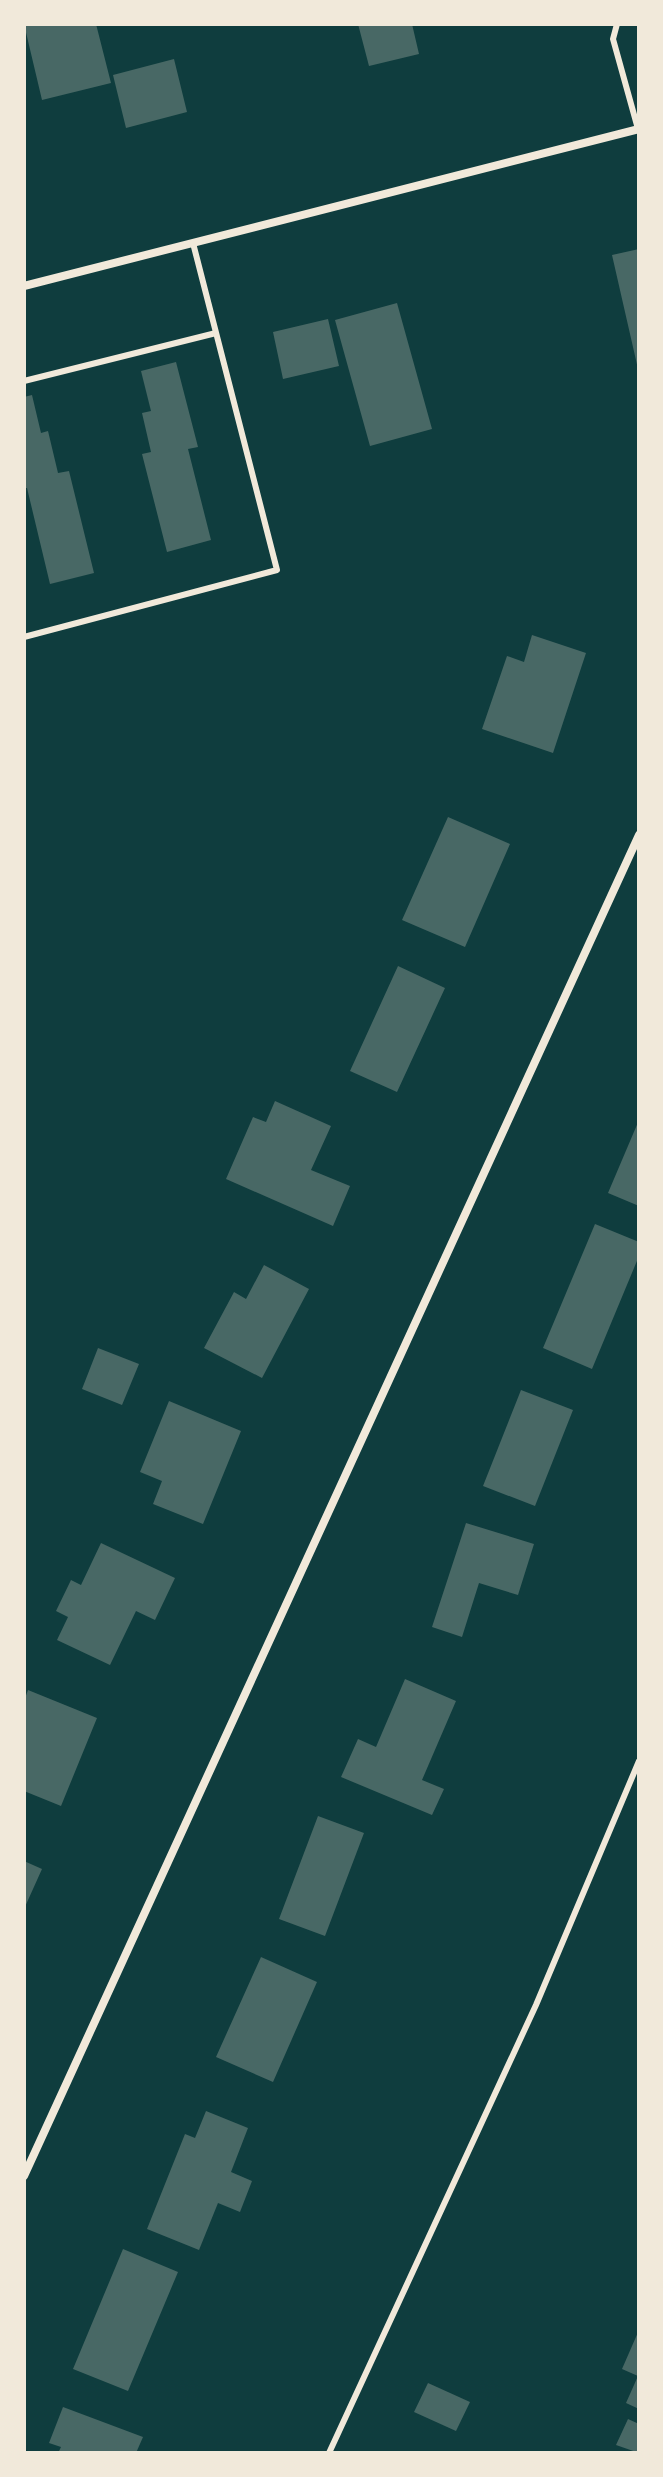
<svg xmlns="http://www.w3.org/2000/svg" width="663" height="2477" viewBox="0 0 663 2477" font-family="'PT Serif',serif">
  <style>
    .building { fill: #486865 }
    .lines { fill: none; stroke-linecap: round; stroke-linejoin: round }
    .service { stroke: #f1e9da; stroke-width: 6 }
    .minor { stroke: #f1e9da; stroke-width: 8 }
  </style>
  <rect width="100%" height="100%" fill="#0f3d3e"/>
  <path class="building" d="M 24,24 L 96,24 L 111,83 L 42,100 Z
    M 358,24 L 412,24 L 419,54 L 369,66 Z
    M 174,59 L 187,112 L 126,128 L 113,75 Z
    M 639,249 L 639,369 L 638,369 L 612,255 Z
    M 397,303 L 432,429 L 370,446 L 335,320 Z
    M 328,319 L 339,366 L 283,379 L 273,332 Z
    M 176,362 L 198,447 L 188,449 L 211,540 L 167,552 L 142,454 L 151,452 L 142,413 L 151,411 L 141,371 Z
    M 32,395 L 41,433 L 48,431 L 58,473 L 69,471 L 94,573 L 50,584 L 27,488 L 24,488 L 24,397 Z
    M 532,635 L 586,653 L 553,753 L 482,729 L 507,656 L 524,662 Z
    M 448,817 L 510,844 L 465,947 L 402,920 Z
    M 398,966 L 445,988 L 397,1092 L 350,1071 Z
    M 275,1101 L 331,1126 L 311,1170 L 350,1186 L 333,1226 L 226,1179 L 253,1117 L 266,1122 Z
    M 639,1120 L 639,1206 L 608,1193 Z
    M 595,1224 L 639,1242 L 639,1256 L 592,1369 L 543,1348 Z
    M 264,1265 L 309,1289 L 262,1378 L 204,1348 L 234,1292 L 246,1299 Z
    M 98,1348 L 139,1364 L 122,1405 L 82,1389 Z
    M 521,1390 L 573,1410 L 535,1506 L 483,1486 Z
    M 169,1401 L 241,1431 L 203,1524 L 153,1504 L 162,1481 L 140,1472 Z
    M 466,1523 L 534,1544 L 518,1595 L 479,1583 L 462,1637 L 432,1627 Z
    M 101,1543 L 175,1578 L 155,1620 L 136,1611 L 110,1665 L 57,1640 L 68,1617 L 56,1611 L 71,1580 L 81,1585 Z
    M 405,1679 L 456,1701 L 422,1780 L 444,1789 L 432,1815 L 341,1777 L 358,1739 L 376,1747 Z
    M 28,1690 L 97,1718 L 61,1806 L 24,1791 L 24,1701 Z
    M 318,1816 L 364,1833 L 325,1936 L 279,1919 Z
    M 24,1861 L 42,1869 L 24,1909 Z
    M 261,1957 L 317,1982 L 273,2082 L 216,2057 Z
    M 206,2111 L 248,2128 L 231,2172 L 252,2181 L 240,2212 L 218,2203 L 199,2250 L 147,2229 L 185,2134 L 195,2138 Z
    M 123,2249 L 178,2272 L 128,2391 L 73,2369 Z
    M 639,2330 L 639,2409 L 626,2403 L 638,2376 L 622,2369 Z
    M 428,2383 L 470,2402 L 456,2431 L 414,2412 Z
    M 63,2407 L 143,2437 L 136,2453 L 58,2453 L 61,2447 L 49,2443 Z
    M 628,2419 L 639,2424 L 639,2453 L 616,2445 Z"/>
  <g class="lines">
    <path class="service" d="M 617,24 L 613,39 L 638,129
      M 24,381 L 216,333
      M 24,637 L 277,570 L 193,243
      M 329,2453 L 536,2005 L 639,1761"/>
    <path class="minor" d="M 24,286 L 639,129
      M 24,2176 L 639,835"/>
  </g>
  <rect width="663" height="2477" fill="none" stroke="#f1e9da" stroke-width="52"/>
</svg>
